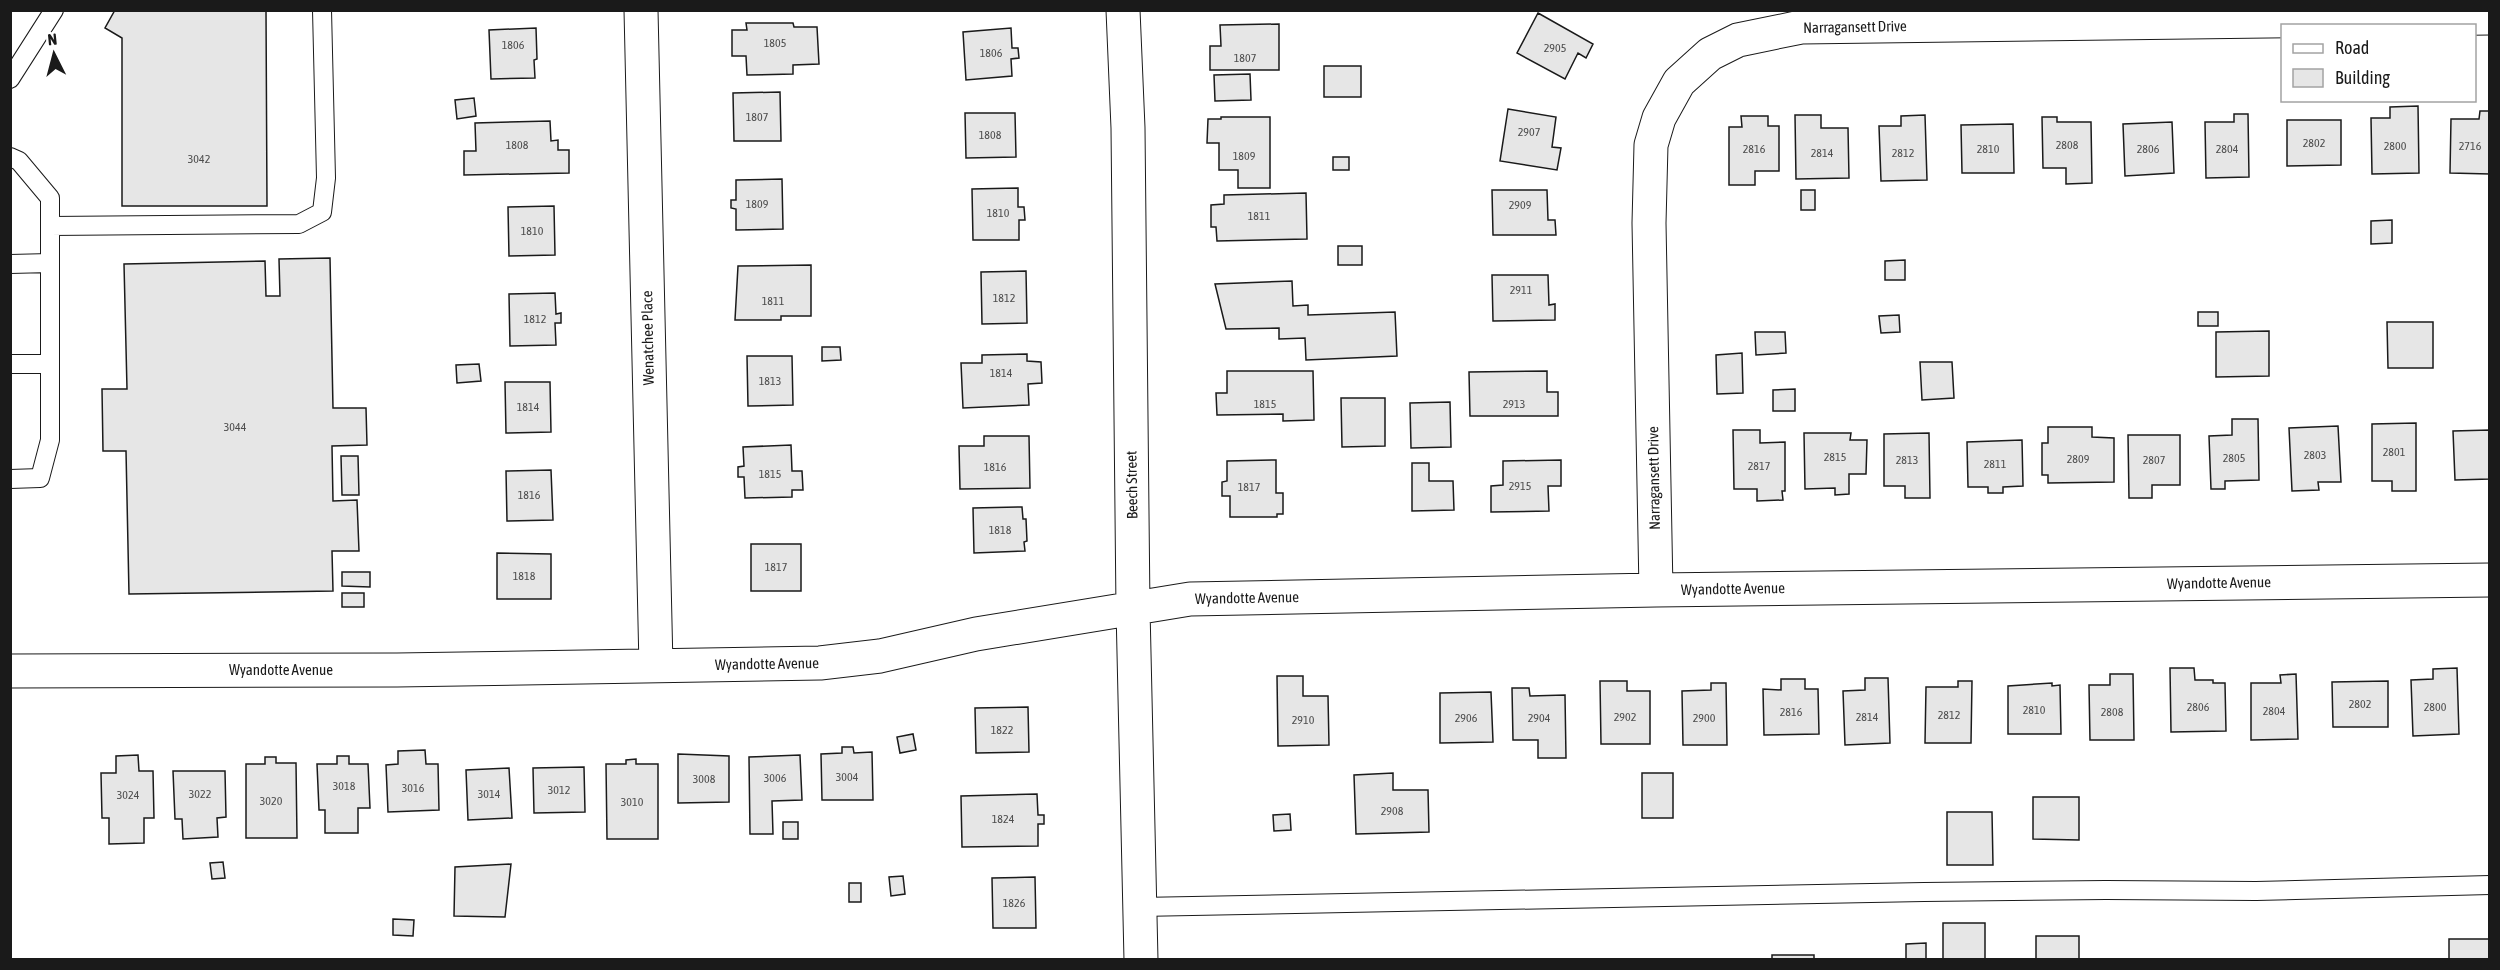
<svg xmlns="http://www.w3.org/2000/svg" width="2500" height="970" viewBox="0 0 2500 970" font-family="'Asap Condensed',sans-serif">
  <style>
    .building { fill: #e6e6e6; stroke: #1a1a1a; stroke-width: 1.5 }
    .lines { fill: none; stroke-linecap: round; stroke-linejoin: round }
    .lane-casing { stroke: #1a1a1a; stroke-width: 20 }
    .street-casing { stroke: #1a1a1a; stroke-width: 35 }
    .lane { stroke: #fff; stroke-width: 18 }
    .street { stroke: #fff; stroke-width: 33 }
    .labels { text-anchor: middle; stroke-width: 4.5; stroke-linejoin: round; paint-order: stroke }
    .number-label { font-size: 12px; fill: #4d4d4d }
    .street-label { font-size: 15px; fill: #1a1a1a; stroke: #fff }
  </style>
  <rect width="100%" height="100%" fill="#fff"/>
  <path class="building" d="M 115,10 L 266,10 L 267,206 L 122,206 L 122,38 L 105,28 Z
    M 1538,13 L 1593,44 L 1586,58 L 1578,53 L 1565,79 L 1517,53 Z
    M 746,23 L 793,23 L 794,27 L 817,27 L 819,64 L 793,65 L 793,74 L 747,75 L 746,56 L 732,56 L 732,30 L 747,30 Z
    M 1279,24 L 1279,70 L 1210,70 L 1210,46 L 1221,46 L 1220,25 Z
    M 536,28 L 537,59 L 534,60 L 535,78 L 491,79 L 489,30 Z
    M 1011,28 L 1012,48 L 1018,48 L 1019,58 L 1011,59 L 1012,76 L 966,80 L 963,32 Z
    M 1324,66 L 1361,66 L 1361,97 L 1324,97 Z
    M 1250,74 L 1251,100 L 1215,101 L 1214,75 Z
    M 780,92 L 781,141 L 734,141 L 733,93 Z
    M 474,98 L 476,116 L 457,119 L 455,100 Z
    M 2418,106 L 2419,173 L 2372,174 L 2371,118 L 2390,118 L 2390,107 Z
    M 1508,109 L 1556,117 L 1552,147 L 1561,148 L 1557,170 L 1500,161 Z
    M 2480,111 L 2490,111 L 2490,174 L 2450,173 L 2451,119 L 2479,119 Z
    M 965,113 L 1015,113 L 1016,157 L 966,158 Z
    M 2234,114 L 2248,114 L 2249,177 L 2206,178 L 2205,122 L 2234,122 Z
    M 1795,115 L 1821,115 L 1821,128 L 1848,128 L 1849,178 L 1796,179 Z
    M 1925,115 L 1927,180 L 1881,181 L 1879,126 L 1901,126 L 1901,116 Z
    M 1741,116 L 1768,116 L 1768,126 L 1779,126 L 1779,171 L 1755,171 L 1755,185 L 1729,185 L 1729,127 L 1742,127 Z
    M 1221,117 L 1270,117 L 1270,188 L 1238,188 L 1238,170 L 1219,170 L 1219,143 L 1207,143 L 1208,119 L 1221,119 Z
    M 2042,117 L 2057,117 L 2057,122 L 2091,122 L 2092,183 L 2066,184 L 2066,168 L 2043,168 Z
    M 2287,120 L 2341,120 L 2341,165 L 2287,166 Z
    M 550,121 L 551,141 L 558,140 L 558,150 L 569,150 L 569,173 L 464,175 L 464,151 L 476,151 L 475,123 Z
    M 2172,122 L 2174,173 L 2125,176 L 2123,124 Z
    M 2013,124 L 2014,173 L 1962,173 L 1961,125 Z
    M 1333,157 L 1349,157 L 1349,170 L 1333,170 Z
    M 782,179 L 783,229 L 736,230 L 736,209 L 731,208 L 731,200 L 736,200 L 736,180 Z
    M 1018,188 L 1018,207 L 1024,207 L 1025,220 L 1019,220 L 1019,240 L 973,240 L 972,189 Z
    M 1492,190 L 1547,190 L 1548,220 L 1555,220 L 1556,235 L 1493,235 Z
    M 1801,190 L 1815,190 L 1815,210 L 1801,210 Z
    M 1306,193 L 1307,239 L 1217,241 L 1216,227 L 1211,227 L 1211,205 L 1224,204 L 1224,195 Z
    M 554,206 L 555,255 L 509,256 L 508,207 Z
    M 2392,220 L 2392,243 L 2371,244 L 2371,221 Z
    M 1338,246 L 1362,246 L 1362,265 L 1338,265 Z
    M 330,258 L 333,408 L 366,408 L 367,445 L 332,446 L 333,501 L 357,500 L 359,551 L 332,551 L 333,591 L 129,594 L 126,451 L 103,451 L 102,389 L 127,389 L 124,264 L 265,261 L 266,296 L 280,296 L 279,259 Z
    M 1905,260 L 1905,280 L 1885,280 L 1885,261 Z
    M 811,265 L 811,316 L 781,316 L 781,320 L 735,320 L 738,266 Z
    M 1026,271 L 1027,323 L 982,324 L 981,272 Z
    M 1492,275 L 1548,275 L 1549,305 L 1555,304 L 1555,320 L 1493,321 Z
    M 1292,281 L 1293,306 L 1308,305 L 1308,315 L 1395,312 L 1397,356 L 1306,360 L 1305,338 L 1279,339 L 1279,328 L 1226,329 L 1215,284 Z
    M 555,293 L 556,314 L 561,313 L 561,323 L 555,323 L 556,345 L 510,346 L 509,294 Z
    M 2198,312 L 2218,312 L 2218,326 L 2198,326 Z
    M 1899,315 L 1900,332 L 1881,333 L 1879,316 Z
    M 2387,322 L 2433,322 L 2433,368 L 2388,368 Z
    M 2269,331 L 2269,376 L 2216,377 L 2216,332 Z
    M 1755,332 L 1785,332 L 1786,353 L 1756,355 Z
    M 822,347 L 840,347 L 841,360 L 822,361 Z
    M 1742,353 L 1743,393 L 1717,394 L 1716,355 Z
    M 1027,354 L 1027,361 L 1041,362 L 1042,383 L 1028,384 L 1029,405 L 963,408 L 961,363 L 982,363 L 982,355 Z
    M 747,356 L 792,356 L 793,405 L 748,406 Z
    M 1920,362 L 1952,362 L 1954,398 L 1922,400 Z
    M 479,364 L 481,381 L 457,383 L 456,365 Z
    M 1227,371 L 1313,371 L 1314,420 L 1283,421 L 1283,414 L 1217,415 L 1216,393 L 1227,393 Z
    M 1547,371 L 1547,392 L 1558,392 L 1558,416 L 1470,416 L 1469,372 Z
    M 505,382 L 550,382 L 551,432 L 506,433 Z
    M 1795,389 L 1795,411 L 1773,411 L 1773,390 Z
    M 1341,398 L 1385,398 L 1385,446 L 1342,447 Z
    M 1450,402 L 1451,447 L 1411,448 L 1410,403 Z
    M 2232,419 L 2258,419 L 2259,480 L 2225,481 L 2225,489 L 2211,489 L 2209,436 L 2232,435 Z
    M 2416,423 L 2416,491 L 2392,491 L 2392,481 L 2372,481 L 2372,424 Z
    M 2338,426 L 2341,482 L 2318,482 L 2319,490 L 2292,491 L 2289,428 Z
    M 2048,427 L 2092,427 L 2092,437 L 2114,438 L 2114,482 L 2048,483 L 2048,475 L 2042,475 L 2042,443 L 2048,443 Z
    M 1733,430 L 1760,430 L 1760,443 L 1785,442 L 1785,491 L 1782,491 L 1783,500 L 1757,501 L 1757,489 L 1734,489 Z
    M 2490,430 L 2490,479 L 2455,480 L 2453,431 Z
    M 1804,433 L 1851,433 L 1850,440 L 1867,440 L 1866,474 L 1849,474 L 1849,494 L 1835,495 L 1835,488 L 1805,489 Z
    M 1929,433 L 1930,498 L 1905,498 L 1905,486 L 1884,486 L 1884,434 Z
    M 2128,435 L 2180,435 L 2180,485 L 2152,485 L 2152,498 L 2129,498 Z
    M 984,436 L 1029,436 L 1030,488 L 960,489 L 959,446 L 984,446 Z
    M 2022,440 L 2023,486 L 2003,487 L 2003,493 L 1988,493 L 1988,487 L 1968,487 L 1967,442 Z
    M 791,445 L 792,471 L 802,471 L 803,490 L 792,490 L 792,497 L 745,498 L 744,477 L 738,477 L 738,467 L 744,466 L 743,447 Z
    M 341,456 L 358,456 L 359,495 L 342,495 Z
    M 1276,460 L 1276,493 L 1283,493 L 1283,514 L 1277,514 L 1277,517 L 1230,517 L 1230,496 L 1222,496 L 1222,482 L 1227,481 L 1227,461 Z
    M 1561,460 L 1561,486 L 1548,486 L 1549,511 L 1491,512 L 1491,486 L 1503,485 L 1503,461 Z
    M 1412,463 L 1429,463 L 1429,481 L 1453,481 L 1454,510 L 1412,511 Z
    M 551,470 L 553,520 L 507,521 L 506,471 Z
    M 1022,507 L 1023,519 L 1026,519 L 1027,541 L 1024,542 L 1025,551 L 974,553 L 973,508 Z
    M 751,544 L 801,544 L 801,591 L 751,591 Z
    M 497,553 L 551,554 L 551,599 L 497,599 Z
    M 342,572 L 370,572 L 370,587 L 342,586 Z
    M 342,593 L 364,593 L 364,607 L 342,607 Z
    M 2170,668 L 2194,668 L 2195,680 L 2213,680 L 2213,683 L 2225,683 L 2226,731 L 2171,732 Z
    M 2457,668 L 2459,734 L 2413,736 L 2411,680 L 2433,679 L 2433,669 Z
    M 2110,674 L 2133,674 L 2134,740 L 2090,740 L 2089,685 L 2110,685 Z
    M 2296,674 L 2298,739 L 2251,740 L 2251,683 L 2281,683 L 2280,675 Z
    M 1277,676 L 1303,676 L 1303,696 L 1328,696 L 1329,745 L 1278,746 Z
    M 1865,678 L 1888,678 L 1890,743 L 1845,745 L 1843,691 L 1865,690 Z
    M 1781,679 L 1805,679 L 1805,689 L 1818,689 L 1819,734 L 1764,735 L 1763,689 L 1781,690 Z
    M 1600,681 L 1627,681 L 1627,691 L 1650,691 L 1650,744 L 1601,744 Z
    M 1958,681 L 1972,681 L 1971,743 L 1925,743 L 1926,687 L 1958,687 Z
    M 2388,681 L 2388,727 L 2333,727 L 2332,682 Z
    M 1711,683 L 1726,683 L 1727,745 L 1683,745 L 1682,691 L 1711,690 Z
    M 2052,683 L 2052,686 L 2060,685 L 2061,734 L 2008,734 L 2008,686 Z
    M 1512,688 L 1529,688 L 1530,696 L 1565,695 L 1566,758 L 1538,758 L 1538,740 L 1513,740 Z
    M 1491,692 L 1493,742 L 1440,743 L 1440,693 Z
    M 1028,707 L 1029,752 L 976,753 L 975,708 Z
    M 913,734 L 916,750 L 900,753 L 897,737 Z
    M 842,747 L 853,747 L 854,753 L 872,752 L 873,800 L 822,800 L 821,754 L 842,753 Z
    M 425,750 L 426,764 L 438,764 L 439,810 L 388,812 L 386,765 L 398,764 L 398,751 Z
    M 678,754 L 729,756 L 729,802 L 678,803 Z
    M 138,755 L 139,771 L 153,771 L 154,818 L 144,818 L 144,843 L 109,844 L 109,818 L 102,818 L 101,773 L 116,773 L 116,756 Z
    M 800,755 L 802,800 L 772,801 L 773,834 L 750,834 L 749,757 Z
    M 337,756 L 349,756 L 349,764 L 368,764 L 370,808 L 358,808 L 358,833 L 325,833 L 325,810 L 319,810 L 317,764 L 337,764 Z
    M 265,757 L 276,757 L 276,763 L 296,763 L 297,838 L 246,838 L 246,764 L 265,764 Z
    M 636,759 L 636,764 L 658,764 L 658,839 L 607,839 L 606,764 L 626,764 L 626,760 Z
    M 584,767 L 585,812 L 534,813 L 533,768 Z
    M 509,768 L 512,818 L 468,820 L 466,770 Z
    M 173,771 L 225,771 L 226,817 L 217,818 L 218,837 L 183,839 L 182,819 L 175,819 Z
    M 1393,773 L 1393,790 L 1428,790 L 1429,832 L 1356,834 L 1354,775 Z
    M 1642,773 L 1673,773 L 1673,818 L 1642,818 Z
    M 1037,794 L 1038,815 L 1044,815 L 1044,824 L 1038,824 L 1038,846 L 962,847 L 961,796 Z
    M 2033,797 L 2079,797 L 2079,840 L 2033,839 Z
    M 1947,812 L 1992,812 L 1993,865 L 1947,865 Z
    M 1290,814 L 1291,830 L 1274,831 L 1273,815 Z
    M 783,822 L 798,822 L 798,839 L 783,839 Z
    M 223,862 L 225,878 L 212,879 L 210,863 Z
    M 511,864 L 505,917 L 454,916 L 455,867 Z
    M 903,876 L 905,894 L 891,896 L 889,877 Z
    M 1035,877 L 1036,928 L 993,928 L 992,878 Z
    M 849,883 L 861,883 L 861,902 L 849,902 Z
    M 393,919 L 414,920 L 413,936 L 393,935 Z
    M 1943,923 L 1985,923 L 1985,960 L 1943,960 Z
    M 2036,936 L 2079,936 L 2079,960 L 2036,960 Z
    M 2449,939 L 2490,939 L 2490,960 L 2449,960 Z
    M 1926,943 L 1926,960 L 1906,960 L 1906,944 Z
    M 1772,955 L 1814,955 L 1814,960 L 1772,960 Z"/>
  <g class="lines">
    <defs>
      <path id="lane" d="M 10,79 L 54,10
        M 10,157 L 19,161 L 50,198 L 50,440 L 40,478 L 10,479
        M 50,226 L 299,224 L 322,212 L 326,178 L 322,10
        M 10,264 L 50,263
        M 10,364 L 50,364
        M 1139,907 L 1924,892 L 2106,890 L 2256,891 L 2490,885"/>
      <path id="street" d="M 641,10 L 656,666
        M 1123,10 L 1128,128 L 1133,609 L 1141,960
        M 1656,590 L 1649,223 L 1651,145 L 1659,118 L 1679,82 L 1710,54 L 1738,40 L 1801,27 L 2490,18
        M 10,671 L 397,670 L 820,663 L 880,656 L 976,634 L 1190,599 L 1656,590 L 2490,580"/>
    </defs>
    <use href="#lane" class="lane-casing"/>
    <use href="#street" class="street-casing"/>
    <use href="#lane" class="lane"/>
    <use href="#street" class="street"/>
  </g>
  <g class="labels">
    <g class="number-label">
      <text x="775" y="47">1805</text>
      <text x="513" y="49">1806</text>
      <text x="1555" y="52">2905</text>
      <text x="991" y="57">1806</text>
      <text x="1245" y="62">1807</text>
      <text x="757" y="121">1807</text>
      <text x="1529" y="136">2907</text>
      <text x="990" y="139">1808</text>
      <text x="2314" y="147">2802</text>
      <text x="517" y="149">1808</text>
      <text x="2067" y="149">2808</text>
      <text x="2395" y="150">2800</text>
      <text x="2470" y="150">2716</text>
      <text x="1754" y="153">2816</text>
      <text x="1988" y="153">2810</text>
      <text x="2148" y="153">2806</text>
      <text x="2227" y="153">2804</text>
      <text x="1822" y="157">2814</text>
      <text x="1903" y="157">2812</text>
      <text x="1244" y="160">1809</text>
      <text x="199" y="163">3042</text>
      <text x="757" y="208">1809</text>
      <text x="1520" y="209">2909</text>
      <text x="998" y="217">1810</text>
      <text x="1259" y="220">1811</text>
      <text x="532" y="235">1810</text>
      <text x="1521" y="294">2911</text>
      <text x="1004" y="302">1812</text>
      <text x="773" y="305">1811</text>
      <text x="535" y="323">1812</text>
      <text x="1001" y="377">1814</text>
      <text x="770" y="385">1813</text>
      <text x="1265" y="408">1815</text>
      <text x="1514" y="408">2913</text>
      <text x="528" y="411">1814</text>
      <text x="235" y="431">3044</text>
      <text x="2394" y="456">2801</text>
      <text x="2315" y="459">2803</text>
      <text x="1835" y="461">2815</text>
      <text x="2234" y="462">2805</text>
      <text x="2078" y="463">2809</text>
      <text x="1907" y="464">2813</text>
      <text x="2154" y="464">2807</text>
      <text x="1995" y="468">2811</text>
      <text x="1759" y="470">2817</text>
      <text x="995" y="471">1816</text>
      <text x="770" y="478">1815</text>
      <text x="1520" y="490">2915</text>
      <text x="1249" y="491">1817</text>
      <text x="529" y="499">1816</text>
      <text x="1000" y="534">1818</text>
      <text x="776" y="571">1817</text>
      <text x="524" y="580">1818</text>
      <text x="2360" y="708">2802</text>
      <text x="2198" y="711">2806</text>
      <text x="2435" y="711">2800</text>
      <text x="2034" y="714">2810</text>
      <text x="2274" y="715">2804</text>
      <text x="1791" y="716">2816</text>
      <text x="2112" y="716">2808</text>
      <text x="1949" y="719">2812</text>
      <text x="1625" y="721">2902</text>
      <text x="1867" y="721">2814</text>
      <text x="1466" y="722">2906</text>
      <text x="1539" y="722">2904</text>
      <text x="1704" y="722">2900</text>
      <text x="1303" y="724">2910</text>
      <text x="1002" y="734">1822</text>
      <text x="847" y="781">3004</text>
      <text x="775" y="782">3006</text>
      <text x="704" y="783">3008</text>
      <text x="344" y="790">3018</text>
      <text x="413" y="792">3016</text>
      <text x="559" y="794">3012</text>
      <text x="200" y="798">3022</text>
      <text x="489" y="798">3014</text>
      <text x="128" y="799">3024</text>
      <text x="271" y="805">3020</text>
      <text x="632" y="806">3010</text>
      <text x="1392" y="815">2908</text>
      <text x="1003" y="823">1824</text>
      <text x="1014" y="907">1826</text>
    </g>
    <g class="street-label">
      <text transform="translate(1855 27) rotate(-1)" y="5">Narragansett Drive</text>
      <text transform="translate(648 338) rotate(-91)" y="5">Wenatchee Place</text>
      <text transform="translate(1654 478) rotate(-91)" y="5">Narragansett Drive</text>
      <text transform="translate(1132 485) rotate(-91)" y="5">Beech Street</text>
      <text transform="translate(2219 583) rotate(-1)" y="5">Wyandotte Avenue</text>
      <text transform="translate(1733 589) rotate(-1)" y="5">Wyandotte Avenue</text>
      <text transform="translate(1247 598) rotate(-1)" y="5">Wyandotte Avenue</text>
      <text transform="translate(767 664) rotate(-1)" y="5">Wyandotte Avenue</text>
      <text x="281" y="675">Wyandotte Avenue</text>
    </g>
  </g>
  <rect width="2500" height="970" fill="none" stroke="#1a1a1a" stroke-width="24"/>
  <rect x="2281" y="24" width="195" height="78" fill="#ffffff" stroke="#a3a3a3" stroke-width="1.5"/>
  <rect x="2293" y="44" width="30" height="9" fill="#ffffff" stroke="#a3a3a3" stroke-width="1.5"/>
  <text x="2335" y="54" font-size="18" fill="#1a1a1a">Road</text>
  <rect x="2293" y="69" width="30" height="18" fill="#e6e6e6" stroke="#a3a3a3" stroke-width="1.5"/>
  <text x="2335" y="84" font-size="18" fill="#1a1a1a">Building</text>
  <g transform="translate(54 54) rotate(354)" stroke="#ffffff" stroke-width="4.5" paint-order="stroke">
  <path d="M0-4.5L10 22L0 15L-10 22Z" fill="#1a1a1a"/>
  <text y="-9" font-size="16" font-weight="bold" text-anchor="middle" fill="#1a1a1a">N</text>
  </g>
</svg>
